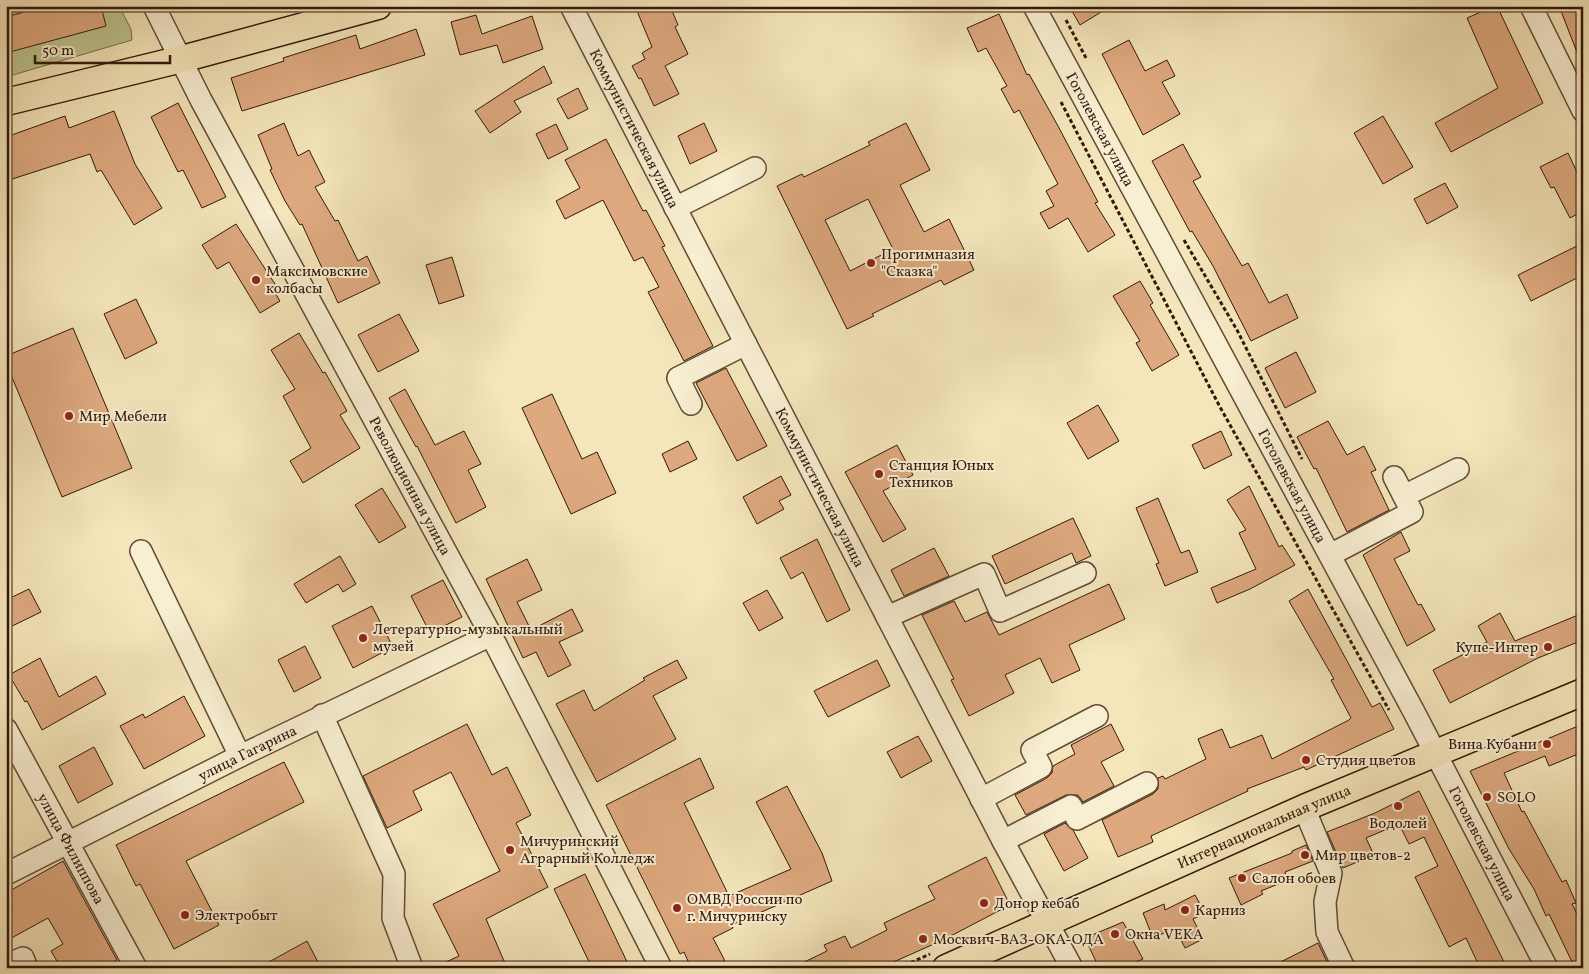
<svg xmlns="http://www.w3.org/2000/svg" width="1589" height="974" viewBox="0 0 1589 974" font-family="Vollkorn,serif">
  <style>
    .green { fill: #bdc48f; stroke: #786e4c }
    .building { fill: #dea97f; stroke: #32180a; fill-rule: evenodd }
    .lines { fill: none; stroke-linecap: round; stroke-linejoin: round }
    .minor-casing { stroke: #624b36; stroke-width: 24 }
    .major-casing { stroke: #32180a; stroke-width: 29 }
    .path { stroke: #32180a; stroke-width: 3; stroke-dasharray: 4 2.5; stroke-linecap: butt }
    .minor { stroke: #f8eed2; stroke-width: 21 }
    .major { stroke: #f4e5ba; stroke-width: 26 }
    .poi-dot { fill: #8f2418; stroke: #f8eed2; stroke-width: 2 }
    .labels { text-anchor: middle; stroke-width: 4; stroke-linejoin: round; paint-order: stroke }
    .street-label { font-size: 15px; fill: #32180a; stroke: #f8eed2 }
    .poi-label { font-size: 15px; fill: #32180a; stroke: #f8eed2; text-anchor: start }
  </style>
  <rect width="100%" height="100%" fill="#f4e5ba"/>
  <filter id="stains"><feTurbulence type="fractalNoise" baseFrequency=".004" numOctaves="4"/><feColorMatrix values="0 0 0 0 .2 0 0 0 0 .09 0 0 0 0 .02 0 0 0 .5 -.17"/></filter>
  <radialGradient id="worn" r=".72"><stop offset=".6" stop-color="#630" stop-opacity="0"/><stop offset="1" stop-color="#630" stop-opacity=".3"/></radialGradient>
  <path class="green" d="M 6,6 L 119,6 L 131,29 L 132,40 L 6,77 Z"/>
  <path class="building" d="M 46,6 L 101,6 L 106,26 L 6,53 L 6,17 Z
    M 649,6 L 670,6 L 678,25 L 675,27 L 688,54 L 665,66 L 679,94 L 654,106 L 641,78 L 639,79 L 632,66 L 645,59 L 642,53 L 652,47 L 637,11 Z
    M 1069,6 L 1111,6 L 1080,25 Z
    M 1495,6 L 1497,6 L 1543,103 L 1451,152 L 1435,123 L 1498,88 L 1467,18 Z
    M 1559,6 L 1583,6 L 1583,65 L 1582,65 Z
    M 999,14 L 1027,75 L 1029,74 L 1058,126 L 1098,202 L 1095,203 L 1115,235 L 1088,252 L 1068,218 L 1049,229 L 1040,213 L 1054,206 L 1046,191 L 1058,184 L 1019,110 L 1014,113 L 1001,89 L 1007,86 L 986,48 L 978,52 L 967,28 Z
    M 476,15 L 482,34 L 532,16 L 543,49 L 503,63 L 497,45 L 460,55 L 451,22 Z
    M 416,29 L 425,55 L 242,111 L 231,78 L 284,61 L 283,58 L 356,35 L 360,49 Z
    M 1129,40 L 1145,71 L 1167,60 L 1175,76 L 1162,82 L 1180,114 L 1143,135 L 1102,54 Z
    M 544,66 L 552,83 L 514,101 L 521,112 L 490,133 L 475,111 Z
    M 578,88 L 588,109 L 568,119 L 557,99 Z
    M 178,103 L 226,197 L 202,208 L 183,170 L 178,172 L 151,117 Z
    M 114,111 L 135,164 L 162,208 L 134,225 L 101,170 L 97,172 L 90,154 L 6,181 L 6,137 L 65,116 L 69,128 Z
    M 1383,116 L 1413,167 L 1383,184 L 1354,133 Z
    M 284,123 L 298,156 L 309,150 L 325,182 L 315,187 L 335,221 L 338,220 L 358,261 L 367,256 L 380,283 L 338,303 L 302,224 L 300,225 L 285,201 L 270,170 L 272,169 L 258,135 Z
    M 704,123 L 717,151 L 690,164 L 678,136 Z
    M 906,123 L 930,170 L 900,185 L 924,232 L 949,219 L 974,270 L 944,285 L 941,280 L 872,314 L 874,316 L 847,329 L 777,186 L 802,174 L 804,177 L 870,145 L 868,142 ZM 868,199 L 893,249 L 850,271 L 825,220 Z
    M 556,124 L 568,149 L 548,159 L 536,134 Z
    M 606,139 L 643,211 L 646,210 L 665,246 L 662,247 L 713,346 L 684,361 L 648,292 L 659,287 L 643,257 L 634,261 L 603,200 L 565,219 L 556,201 L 580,188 L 565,160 Z
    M 1183,144 L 1201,177 L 1193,181 L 1242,266 L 1248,263 L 1269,303 L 1287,294 L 1298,318 L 1251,341 L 1213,266 L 1192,231 L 1190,232 L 1152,161 Z
    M 1568,153 L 1583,185 L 1583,211 L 1570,218 L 1554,187 L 1551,188 L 1540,167 Z
    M 1445,183 L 1458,207 L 1427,224 L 1414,199 Z
    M 236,224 L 275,284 L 271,286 L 280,301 L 260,313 L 229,262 L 217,269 L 202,245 Z
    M 1583,243 L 1583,275 L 1531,301 L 1518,275 Z
    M 452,257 L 464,296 L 439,304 L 426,265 Z
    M 1140,281 L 1153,303 L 1150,305 L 1179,355 L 1152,371 L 1136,343 L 1140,341 L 1113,296 Z
    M 136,299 L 157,343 L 125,359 L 104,314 Z
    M 399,314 L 419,351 L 378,372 L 358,335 Z
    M 73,328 L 132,468 L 62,497 L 6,363 L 6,356 Z
    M 299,333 L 323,373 L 325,372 L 347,411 L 340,415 L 360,448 L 303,483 L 290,461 L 311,448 L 283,396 L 295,389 L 271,350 Z
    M 1296,352 L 1316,392 L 1285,408 L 1265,368 Z
    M 726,368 L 767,446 L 737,461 L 696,383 Z
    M 405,389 L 435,445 L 464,431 L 481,464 L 468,470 L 486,507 L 456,523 L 417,446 L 416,447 L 389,398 Z
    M 552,394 L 582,459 L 597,452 L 616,493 L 571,514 L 522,408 Z
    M 1098,405 L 1119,441 L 1088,459 L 1067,423 Z
    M 1328,421 L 1347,455 L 1364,446 L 1376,470 L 1371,472 L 1389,510 L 1347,532 L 1316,468 L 1314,469 L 1297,437 Z
    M 1221,431 L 1232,455 L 1204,469 L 1192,445 Z
    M 688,441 L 697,459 L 670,472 L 662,454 Z
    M 897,445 L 913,475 L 883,491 L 906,529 L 883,542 L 845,472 Z
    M 781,476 L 791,495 L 779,501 L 784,509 L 757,524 L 743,497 Z
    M 1249,486 L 1279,547 L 1282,545 L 1295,565 L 1250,589 L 1217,603 L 1211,588 L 1256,569 L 1239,533 L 1246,530 L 1227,500 Z
    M 382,488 L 406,527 L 379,543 L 355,505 Z
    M 1158,498 L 1181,553 L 1189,550 L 1198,572 L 1165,586 L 1156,564 L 1159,563 L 1136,508 Z
    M 1073,518 L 1091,556 L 1076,563 L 1072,553 L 1005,584 L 992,556 Z
    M 1401,532 L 1410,551 L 1394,559 L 1418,605 L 1421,604 L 1435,630 L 1407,646 L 1363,555 Z
    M 817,539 L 850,610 L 827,622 L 803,572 L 791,579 L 780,558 Z
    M 934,548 L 949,576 L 904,596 L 891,570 Z
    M 340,556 L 356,584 L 343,592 L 338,584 L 306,603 L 294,584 Z
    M 527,559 L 542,590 L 517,602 L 531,630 L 572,609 L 583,631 L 559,642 L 571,665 L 548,677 L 536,652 L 523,658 L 486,579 Z
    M 443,580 L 462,617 L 430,633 L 411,596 Z
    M 1109,584 L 1125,619 L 1069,645 L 1080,670 L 1052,683 L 1040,658 L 1005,675 L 1014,693 L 969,716 L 951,680 L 954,679 L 922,615 L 954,601 L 965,622 L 987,612 L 999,635 Z
    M 29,589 L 41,612 L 6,629 L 6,600 Z
    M 1308,589 L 1372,707 L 1380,703 L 1394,729 L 1306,770 L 1304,767 L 1247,789 L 1248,791 L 1151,836 L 1153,842 L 1118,857 L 1102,820 L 1153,794 L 1158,789 L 1158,778 L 1163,776 L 1165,779 L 1206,759 L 1198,739 L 1222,729 L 1230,748 L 1262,735 L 1272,759 L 1349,720 L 1351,718 L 1331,680 L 1334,679 L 1289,601 Z
    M 767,590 L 783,618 L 759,631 L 743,603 Z
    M 372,606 L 393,647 L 353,668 L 332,626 Z
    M 1500,613 L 1515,641 L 1583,613 L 1583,640 L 1538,658 L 1450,703 L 1433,670 L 1487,642 L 1478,626 Z
    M 305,646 L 321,678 L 294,692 L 278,660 Z
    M 40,658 L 59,697 L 96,676 L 106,694 L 42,730 L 27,701 L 25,702 L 9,675 Z
    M 677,660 L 687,678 L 653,696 L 676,739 L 597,782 L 556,704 L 584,690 L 594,711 L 645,680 L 643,678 Z
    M 877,660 L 890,686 L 828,717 L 814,691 Z
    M 184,696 L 205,736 L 144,769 L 120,726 L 143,714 L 145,718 Z
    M 467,724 L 492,775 L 507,767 L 531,815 L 516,823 L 548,887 L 486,919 L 507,968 L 433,968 L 459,956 L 433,904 L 500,871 L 451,772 L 413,791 L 422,810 L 387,828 L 363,776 Z
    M 1111,724 L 1124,750 L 1101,762 L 1114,786 L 1083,802 L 1078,795 L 1066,795 L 1026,815 L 1015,795 L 1047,778 L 1052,773 L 1053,766 L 1075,754 L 1071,745 Z
    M 1583,724 L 1583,752 L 1549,766 L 1545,756 L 1504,773 L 1522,812 L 1524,811 L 1562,882 L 1566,880 L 1576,903 L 1572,904 L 1583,926 L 1583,968 L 1575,968 L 1549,914 L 1546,916 L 1534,889 L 1509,849 L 1470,771 Z
    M 918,736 L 932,761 L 901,778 L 887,752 Z
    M 94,747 L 113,784 L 78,803 L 59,766 Z
    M 700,758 L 714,788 L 684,803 L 729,896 L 791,869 L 756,802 L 787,786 L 822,853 L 832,881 L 732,925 L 733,928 L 713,938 L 725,961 L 709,968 L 691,968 L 684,952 L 680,954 L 606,805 Z
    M 284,762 L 304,802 L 186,861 L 219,925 L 174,949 L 140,884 L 136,886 L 116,845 Z
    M 1419,791 L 1504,962 L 1491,968 L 1480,968 L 1466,938 L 1449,947 L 1415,877 L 1438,866 L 1424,837 L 1409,844 L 1399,824 L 1366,838 L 1374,855 L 1343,868 L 1327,832 L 1375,813 Z
    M 1065,823 L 1073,830 L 1088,858 L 1064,871 L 1044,834 Z
    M 1306,845 L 1313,861 L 1285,872 L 1288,880 L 1261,891 L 1263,894 L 1241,905 L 1229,878 L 1292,853 L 1292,851 Z
    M 986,857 L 1010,905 L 943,940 L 880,968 L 792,968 L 827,951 L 824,945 L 845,936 L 851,948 L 887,930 L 884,923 L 935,899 L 928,886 Z
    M 63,861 L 117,960 L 103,968 L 61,968 L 51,951 L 63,944 L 48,918 L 6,941 L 6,893 Z
    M 585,874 L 630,968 L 592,968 L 554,889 Z
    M 1195,895 L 1205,913 L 1193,919 L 1203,939 L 1185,948 L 1175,928 L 1153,938 L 1143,913 L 1164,904 L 1165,910 Z
    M 1123,922 L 1143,959 L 1123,968 L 1099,968 L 1085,938 Z
    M 307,941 L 321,968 L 258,968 Z
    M 1318,943 L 1330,968 L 1269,968 Z"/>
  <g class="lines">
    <defs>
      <g id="minor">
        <path id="s1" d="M 154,6 L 201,100 L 491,635 L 661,968"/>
        <path id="s2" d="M 571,6 L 1003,841 L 1072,968"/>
        <path id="s3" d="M 1034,6 L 1414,712 L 1547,968"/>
        <path d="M 1531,6 L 1583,111"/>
        <path d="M 675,208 L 755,168"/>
        <path d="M 691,404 L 678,378 L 746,344"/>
        <path d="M 1404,496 L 1458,469"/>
        <path d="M 141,551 L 240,756"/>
        <path d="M 1330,555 L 1412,512 L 1394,477"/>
        <path d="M 887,617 L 984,574 L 1000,611 L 1085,573"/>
        <path d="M 322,715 L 394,874 L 393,918 L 412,968"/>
        <path id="s4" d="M 6,729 L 136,968"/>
        <path d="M 981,799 L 1041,767 L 1032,750 L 1097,716"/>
        <path d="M 1304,808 L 1331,873 L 1325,902 L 1327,932 L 1344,968"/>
        <path d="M 1003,841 L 1071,806 L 1077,819 L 1147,783"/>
        <path id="s5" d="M 6,874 L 240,756 L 491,635"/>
        <path d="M 6,965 L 23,958 L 27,968"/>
      </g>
      <g id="major">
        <path d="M 6,102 L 182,59 L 378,6"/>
        <path id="s6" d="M 946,968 L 1304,808 L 1583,692"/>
      </g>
    </defs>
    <use href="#minor" class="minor-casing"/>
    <use href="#major" class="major-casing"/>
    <path class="path" d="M 1066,20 L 1086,58
      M 1061,102 L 1220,407 L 1389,710
      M 1184,240 L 1237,330 L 1302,459
      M 899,968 L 930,954"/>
    <use href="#minor" class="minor"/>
    <use href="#major" class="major"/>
  </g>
  <g class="poi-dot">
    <circle cx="871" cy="263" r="5"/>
    <circle cx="256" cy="280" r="5"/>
    <circle cx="69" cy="416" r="5"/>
    <circle cx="879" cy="474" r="5"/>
    <circle cx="363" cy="638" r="5"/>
    <circle cx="1548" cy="647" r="5"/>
    <circle cx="1547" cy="744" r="5"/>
    <circle cx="1306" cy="760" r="5"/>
    <circle cx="1487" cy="797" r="5"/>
    <circle cx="1398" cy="806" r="5"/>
    <circle cx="510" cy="850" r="5"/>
    <circle cx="1305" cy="855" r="5"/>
    <circle cx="1242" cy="878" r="5"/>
    <circle cx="984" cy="903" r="5"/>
    <circle cx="677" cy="908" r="5"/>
    <circle cx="1185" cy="910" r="5"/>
    <circle cx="185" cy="915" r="5"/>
    <circle cx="1115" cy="934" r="5"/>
    <circle cx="923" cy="939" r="5"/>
  </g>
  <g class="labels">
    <g class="street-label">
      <text dy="5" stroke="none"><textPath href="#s2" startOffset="138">Коммунистическая улица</textPath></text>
      <text dy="5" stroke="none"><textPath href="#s3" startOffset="140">Гоголевская улица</textPath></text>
      <text dy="5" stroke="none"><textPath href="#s1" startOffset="544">Революционная улица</textPath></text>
      <text dy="5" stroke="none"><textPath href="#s3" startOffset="545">Гоголевская улица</textPath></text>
      <text dy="5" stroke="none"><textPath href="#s2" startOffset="542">Коммунистическая улица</textPath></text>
      <text dy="5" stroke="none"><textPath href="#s5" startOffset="270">улица Гагарина</textPath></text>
      <text dy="5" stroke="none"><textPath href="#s6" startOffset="348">Интернациональная улица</textPath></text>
      <text dy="5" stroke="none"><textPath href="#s3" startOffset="950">Гоголевская улица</textPath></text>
      <text dy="5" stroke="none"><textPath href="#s4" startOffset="136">улица Филиппова</textPath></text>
    </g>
    <g class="poi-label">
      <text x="881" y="259">Прогимназия<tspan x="881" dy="17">"Сказка"</tspan></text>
      <text x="266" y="276">Максимовские<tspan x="266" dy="17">колбасы</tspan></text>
      <text x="79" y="421">Мир Мебели</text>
      <text x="889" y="470">Станция Юных<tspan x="889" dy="17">Техников</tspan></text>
      <text x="373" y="634">Летературно-музыкальный<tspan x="373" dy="17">музей</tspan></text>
      <text x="1538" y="652" text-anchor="end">Купе-Интер</text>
      <text x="1537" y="749" text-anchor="end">Вина Кубани</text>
      <text x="1316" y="765">Студия цветов</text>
      <text x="1497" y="802">SOLO</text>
      <text x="1398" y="828" text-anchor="middle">Водолей</text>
      <text x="520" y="846">Мичуринский<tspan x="520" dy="17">Аграрный Колледж</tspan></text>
      <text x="1315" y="860">Мир цветов-2</text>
      <text x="1252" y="883">Салон обоев</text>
      <text x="687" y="904">ОМВД России по<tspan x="687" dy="17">г. Мичуринску</tspan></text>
      <text x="994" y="908">Донор кебаб</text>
      <text x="1195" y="915">Карниз</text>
      <text x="195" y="920">Электробыт</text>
      <text x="1125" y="939">Окна VEKA</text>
      <text x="933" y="944">Москвич-ВАЗ-ОКА-ОДА</text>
    </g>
  </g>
  <rect width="1589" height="974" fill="none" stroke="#f4e5ba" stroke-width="25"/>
  <rect x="8" y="8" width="1574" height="959" fill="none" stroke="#32180a" stroke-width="2.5"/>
  <rect x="12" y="12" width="1564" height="949" fill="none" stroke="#32180a"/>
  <path d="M35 55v8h135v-8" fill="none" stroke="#32180a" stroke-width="2.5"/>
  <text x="42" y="55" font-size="15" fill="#32180a" stroke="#f8eed2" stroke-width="4" paint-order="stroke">50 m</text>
  <rect width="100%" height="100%" filter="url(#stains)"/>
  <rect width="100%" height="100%" fill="url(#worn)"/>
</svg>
